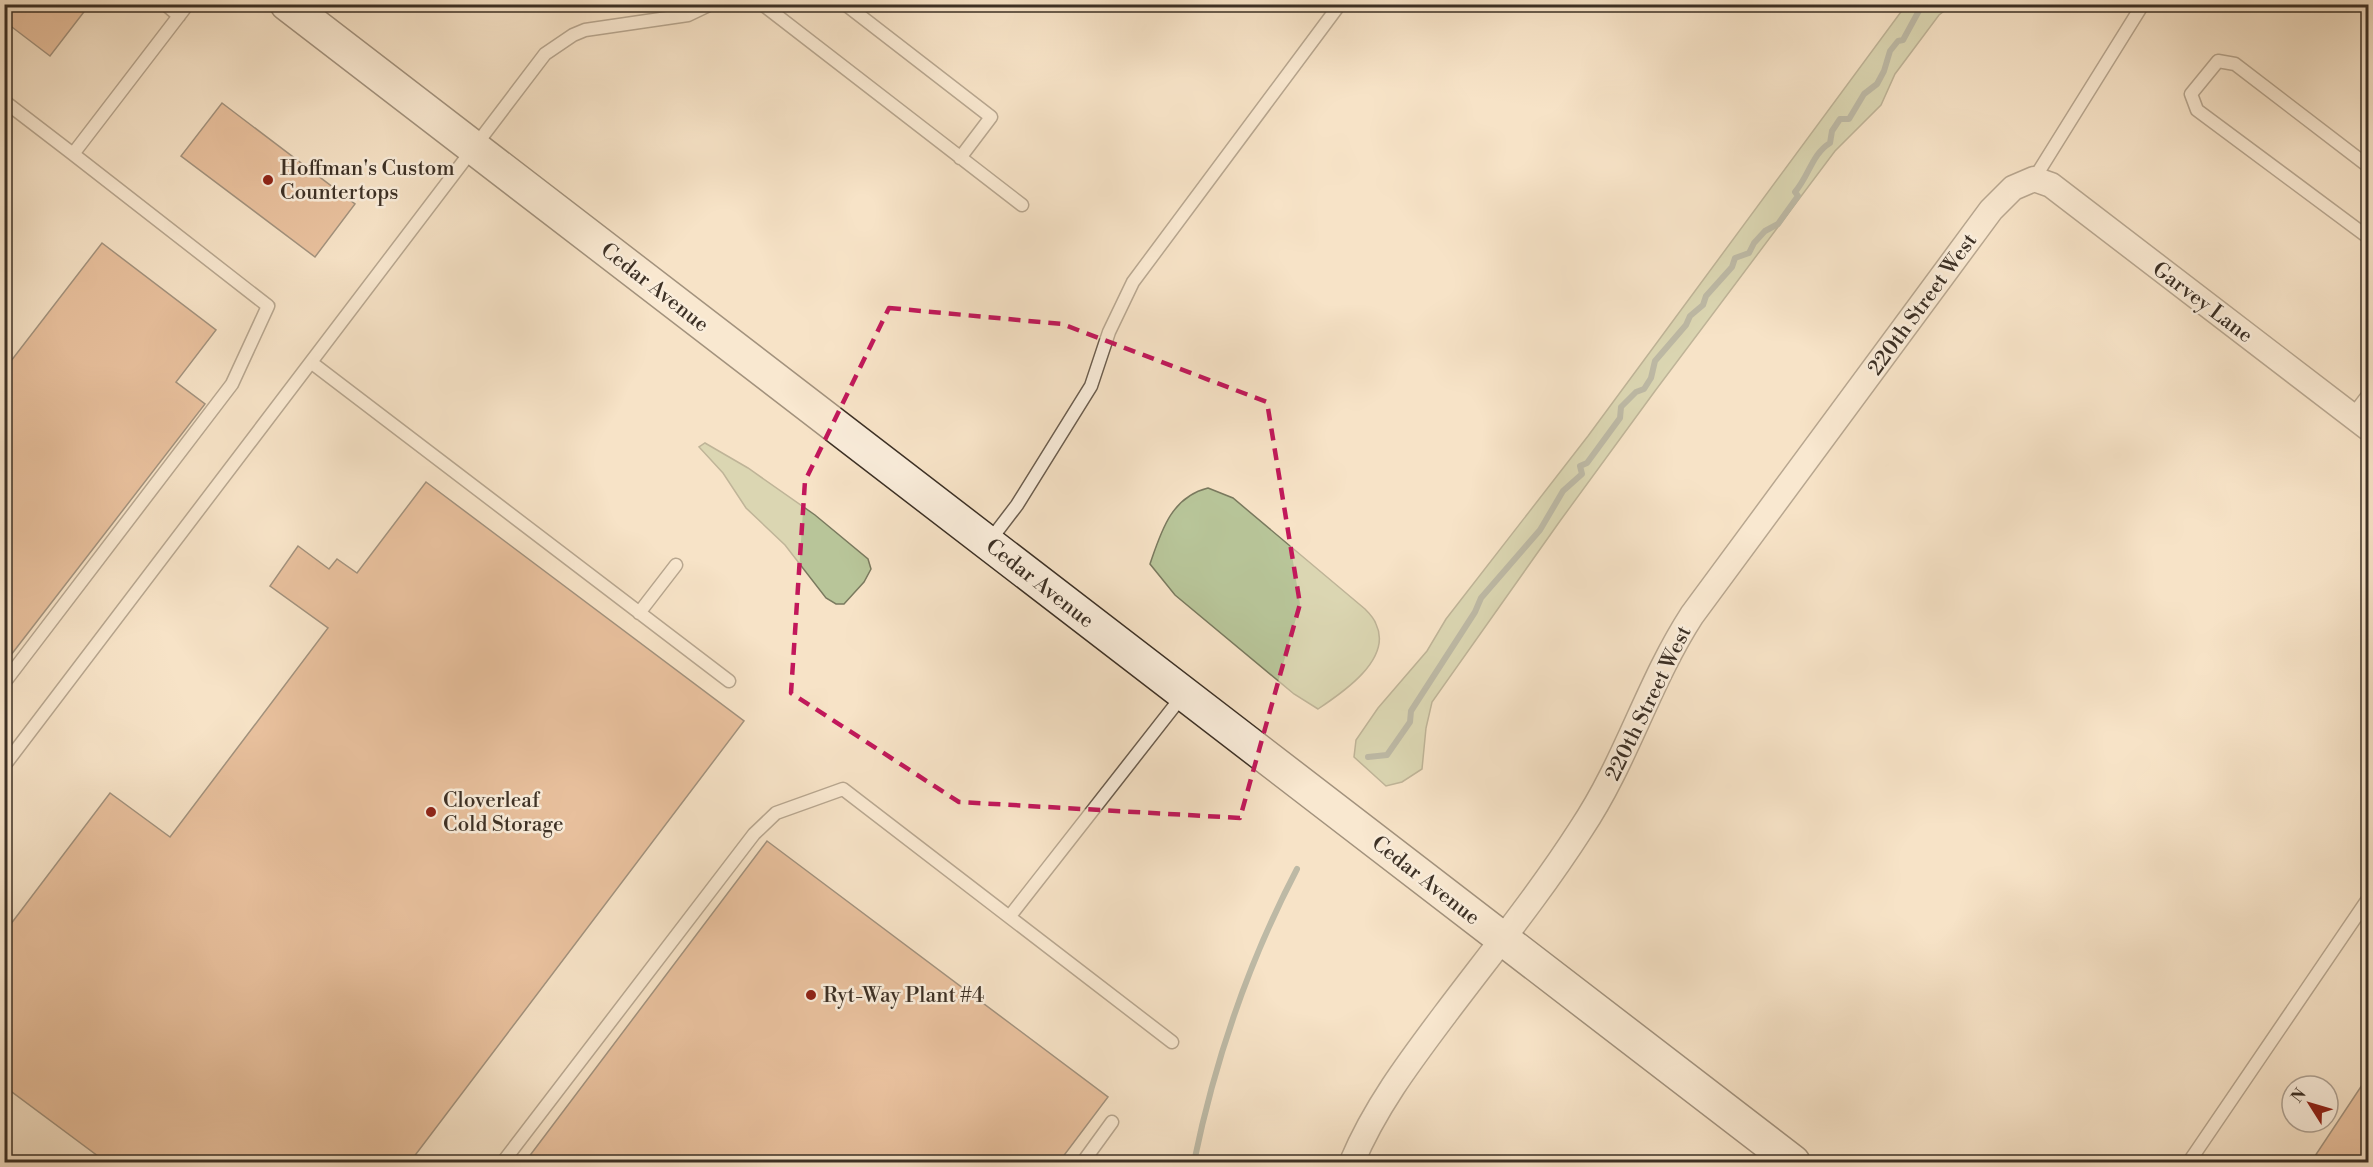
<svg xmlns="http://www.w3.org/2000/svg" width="2373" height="1167" viewBox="0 0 2373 1167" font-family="'Libre Bodoni',serif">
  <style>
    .green { fill: #b8c599; stroke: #7a7a5f; stroke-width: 1.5 }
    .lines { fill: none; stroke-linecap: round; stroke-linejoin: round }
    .stream { stroke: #76857d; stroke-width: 6 }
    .building { fill: #d8976e; stroke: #3c3025; stroke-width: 1.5 }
    .lane-casing { stroke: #6b5d4e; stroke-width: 15 }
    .street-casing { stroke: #6b5d4e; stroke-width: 27 }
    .secondary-casing { stroke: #3c3025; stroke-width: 36 }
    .lane { stroke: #faeddb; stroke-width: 12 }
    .street { stroke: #faeddb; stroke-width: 24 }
    .secondary { stroke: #faeddb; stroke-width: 33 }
    .marked { fill: none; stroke: #c2185b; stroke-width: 4.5; stroke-dasharray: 12 8; stroke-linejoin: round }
    .poi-dot { fill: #8f2418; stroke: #faeddb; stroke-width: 2 }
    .labels { text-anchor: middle; stroke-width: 5; stroke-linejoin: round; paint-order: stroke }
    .poi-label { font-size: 21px; fill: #3c3025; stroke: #faeddb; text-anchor: start }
    .street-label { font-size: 21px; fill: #3c3025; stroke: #faeddb }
  </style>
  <rect width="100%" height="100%" fill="#f7e3c7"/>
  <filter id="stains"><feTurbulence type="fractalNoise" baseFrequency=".00333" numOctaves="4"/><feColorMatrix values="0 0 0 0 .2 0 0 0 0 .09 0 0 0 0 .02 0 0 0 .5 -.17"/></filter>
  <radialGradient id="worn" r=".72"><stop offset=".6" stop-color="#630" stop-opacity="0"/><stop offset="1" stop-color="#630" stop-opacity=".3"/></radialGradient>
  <path class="green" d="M 1906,5 L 1952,5 L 1939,15 L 1895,74 L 1881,105 L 1835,151 L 1655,391 L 1560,521 L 1432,702 L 1426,728 L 1422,769 L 1402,782 L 1386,786 L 1354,757 L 1356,740 L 1378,708 L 1427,651 L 1446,619 L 1588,436 Z
    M 705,443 L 748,468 L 815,515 L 868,559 L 871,569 L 864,582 L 844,604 L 836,604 L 826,598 L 785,545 L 746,508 L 723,473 L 699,447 Z
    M 1208,488 L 1233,498 L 1365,609 C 1369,613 1374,618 1376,624 C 1393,659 1342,693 1318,709 L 1294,694 L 1175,595 L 1150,564 C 1161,532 1171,497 1208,488 Z"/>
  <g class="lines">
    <path class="stream" d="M 1368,757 L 1387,755 L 1410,722 L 1411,711 L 1475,612 L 1481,598 L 1540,530 L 1563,491 L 1582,474 L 1580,466 L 1587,463 L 1620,418 L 1621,407 L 1636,392 L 1644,389 L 1651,378 L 1655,361 L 1686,325 L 1690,316 L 1703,305 L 1706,296 L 1732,267 L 1735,258 L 1749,253 L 1754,243 L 1765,231 L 1778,224 L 1798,196 L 1795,192 C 1809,176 1812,154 1830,143 L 1832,131 L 1840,119 L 1849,119 L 1864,94 L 1877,84 L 1884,71 L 1890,51 L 1898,41 L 1903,40 L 1921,7 L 1925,4
      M 1194,1162 C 1215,1060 1249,961 1297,869"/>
  </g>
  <path class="building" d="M 4,4 L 90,4 L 50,56 L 4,21 Z
    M 222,103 L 355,204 L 315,257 L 181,156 Z
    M 102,243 L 216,330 L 176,382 L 205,404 L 4,664 L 4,370 Z
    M 426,482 L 744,721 L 410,1162 L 106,1162 L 4,1086 L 4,933 L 110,793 L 170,837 L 328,628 L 270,586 L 298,546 L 329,569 L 337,559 L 357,573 Z
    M 767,841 L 1108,1097 L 1059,1162 L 525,1162 Z
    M 2368,1076 L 2368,1162 L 2311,1162 Z"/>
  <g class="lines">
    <defs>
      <path id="lane" d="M 165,4 L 179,16
        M 762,4 L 1022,205
        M 845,4 L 991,117 L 960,158
        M 4,101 L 73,154 L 188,4
        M 2368,166 L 2235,64 L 2218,61 L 2191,94 L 2197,110 L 2365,235 L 2368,234
        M 2034,179 L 2143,4
        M 312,363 L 729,681
        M 2352,416 L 2368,395
        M 988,543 L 1017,505 L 1091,386 L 1109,332 L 1133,282 L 1340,4
        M 639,613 L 676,565
        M 4,683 L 232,384 L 268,306 L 73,154
        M 4,766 L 545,54 L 573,35 L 585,30 L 688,15 L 711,4
        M 1010,916 L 1183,695
        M 503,1162 L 754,834 L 776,813 L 843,789 L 1172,1042
        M 1083,1162 L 1112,1122
        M 2189,1162 L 2368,899"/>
      <path id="street" d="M 1352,1162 C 1375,1107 1410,1061 1446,1013 C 1492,952 1540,893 1581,829 C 1626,762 1648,683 1692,615 L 1991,210 L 2013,188 L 2034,179 L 2051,185 L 2368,428"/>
      <path id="secondary" d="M 287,4 L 1793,1162"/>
    </defs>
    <use href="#lane" class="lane-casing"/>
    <use href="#street" class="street-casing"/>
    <use href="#secondary" class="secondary-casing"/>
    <use href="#lane" class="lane"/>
    <use href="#street" class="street"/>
    <use href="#secondary" class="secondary"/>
  </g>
  <path d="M0 0H2373V1167H0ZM 889,308 L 1062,324 L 1267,402 L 1300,604 L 1240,818 L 959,802 L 791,693 L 805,481 Z" fill="#f7e3c7" fill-opacity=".55" fill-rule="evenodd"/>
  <path class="marked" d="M 889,308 L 1062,324 L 1267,402 L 1300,604 L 1240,818 L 959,802 L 791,693 L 805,481 Z"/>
  <g class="poi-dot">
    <circle cx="268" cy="180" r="6"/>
    <circle cx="431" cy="812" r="6"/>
    <circle cx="811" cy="995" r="6"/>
  </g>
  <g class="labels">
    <g class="poi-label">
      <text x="280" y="175">Hoffman's Custom<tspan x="280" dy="24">Countertops</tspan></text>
      <text x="443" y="807">Cloverleaf<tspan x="443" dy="24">Cold Storage</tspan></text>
      <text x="823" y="1002">Ryt-Way Plant #4</text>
    </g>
    <g class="street-label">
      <text transform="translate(655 287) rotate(38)" y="7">Cedar Avenue</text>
      <text transform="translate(2203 302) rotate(37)" y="7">Garvey Lane</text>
      <text transform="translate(1922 304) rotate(-54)" y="7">220th Street West</text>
      <text transform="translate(1040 583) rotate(38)" y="7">Cedar Avenue</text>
      <text transform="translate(1648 703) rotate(-64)" y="7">220th Street West</text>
      <text transform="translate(1426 880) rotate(38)" y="7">Cedar Avenue</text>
    </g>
  </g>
  <rect width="2373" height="1167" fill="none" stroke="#f7e3c7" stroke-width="24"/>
  <rect x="6" y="6" width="2361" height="1155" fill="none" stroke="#3c3025" stroke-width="3"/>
  <rect x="12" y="12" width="2349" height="1143" fill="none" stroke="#3c3025" stroke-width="1.5"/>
  <g transform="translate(2310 1104) rotate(307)"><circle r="28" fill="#faeddb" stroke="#aea192" stroke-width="1.5"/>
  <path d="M0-4.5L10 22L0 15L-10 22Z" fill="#8f2418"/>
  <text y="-9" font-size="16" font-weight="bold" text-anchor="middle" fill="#3c3025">N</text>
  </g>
  <rect width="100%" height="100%" filter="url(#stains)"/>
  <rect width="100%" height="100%" fill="url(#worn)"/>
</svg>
